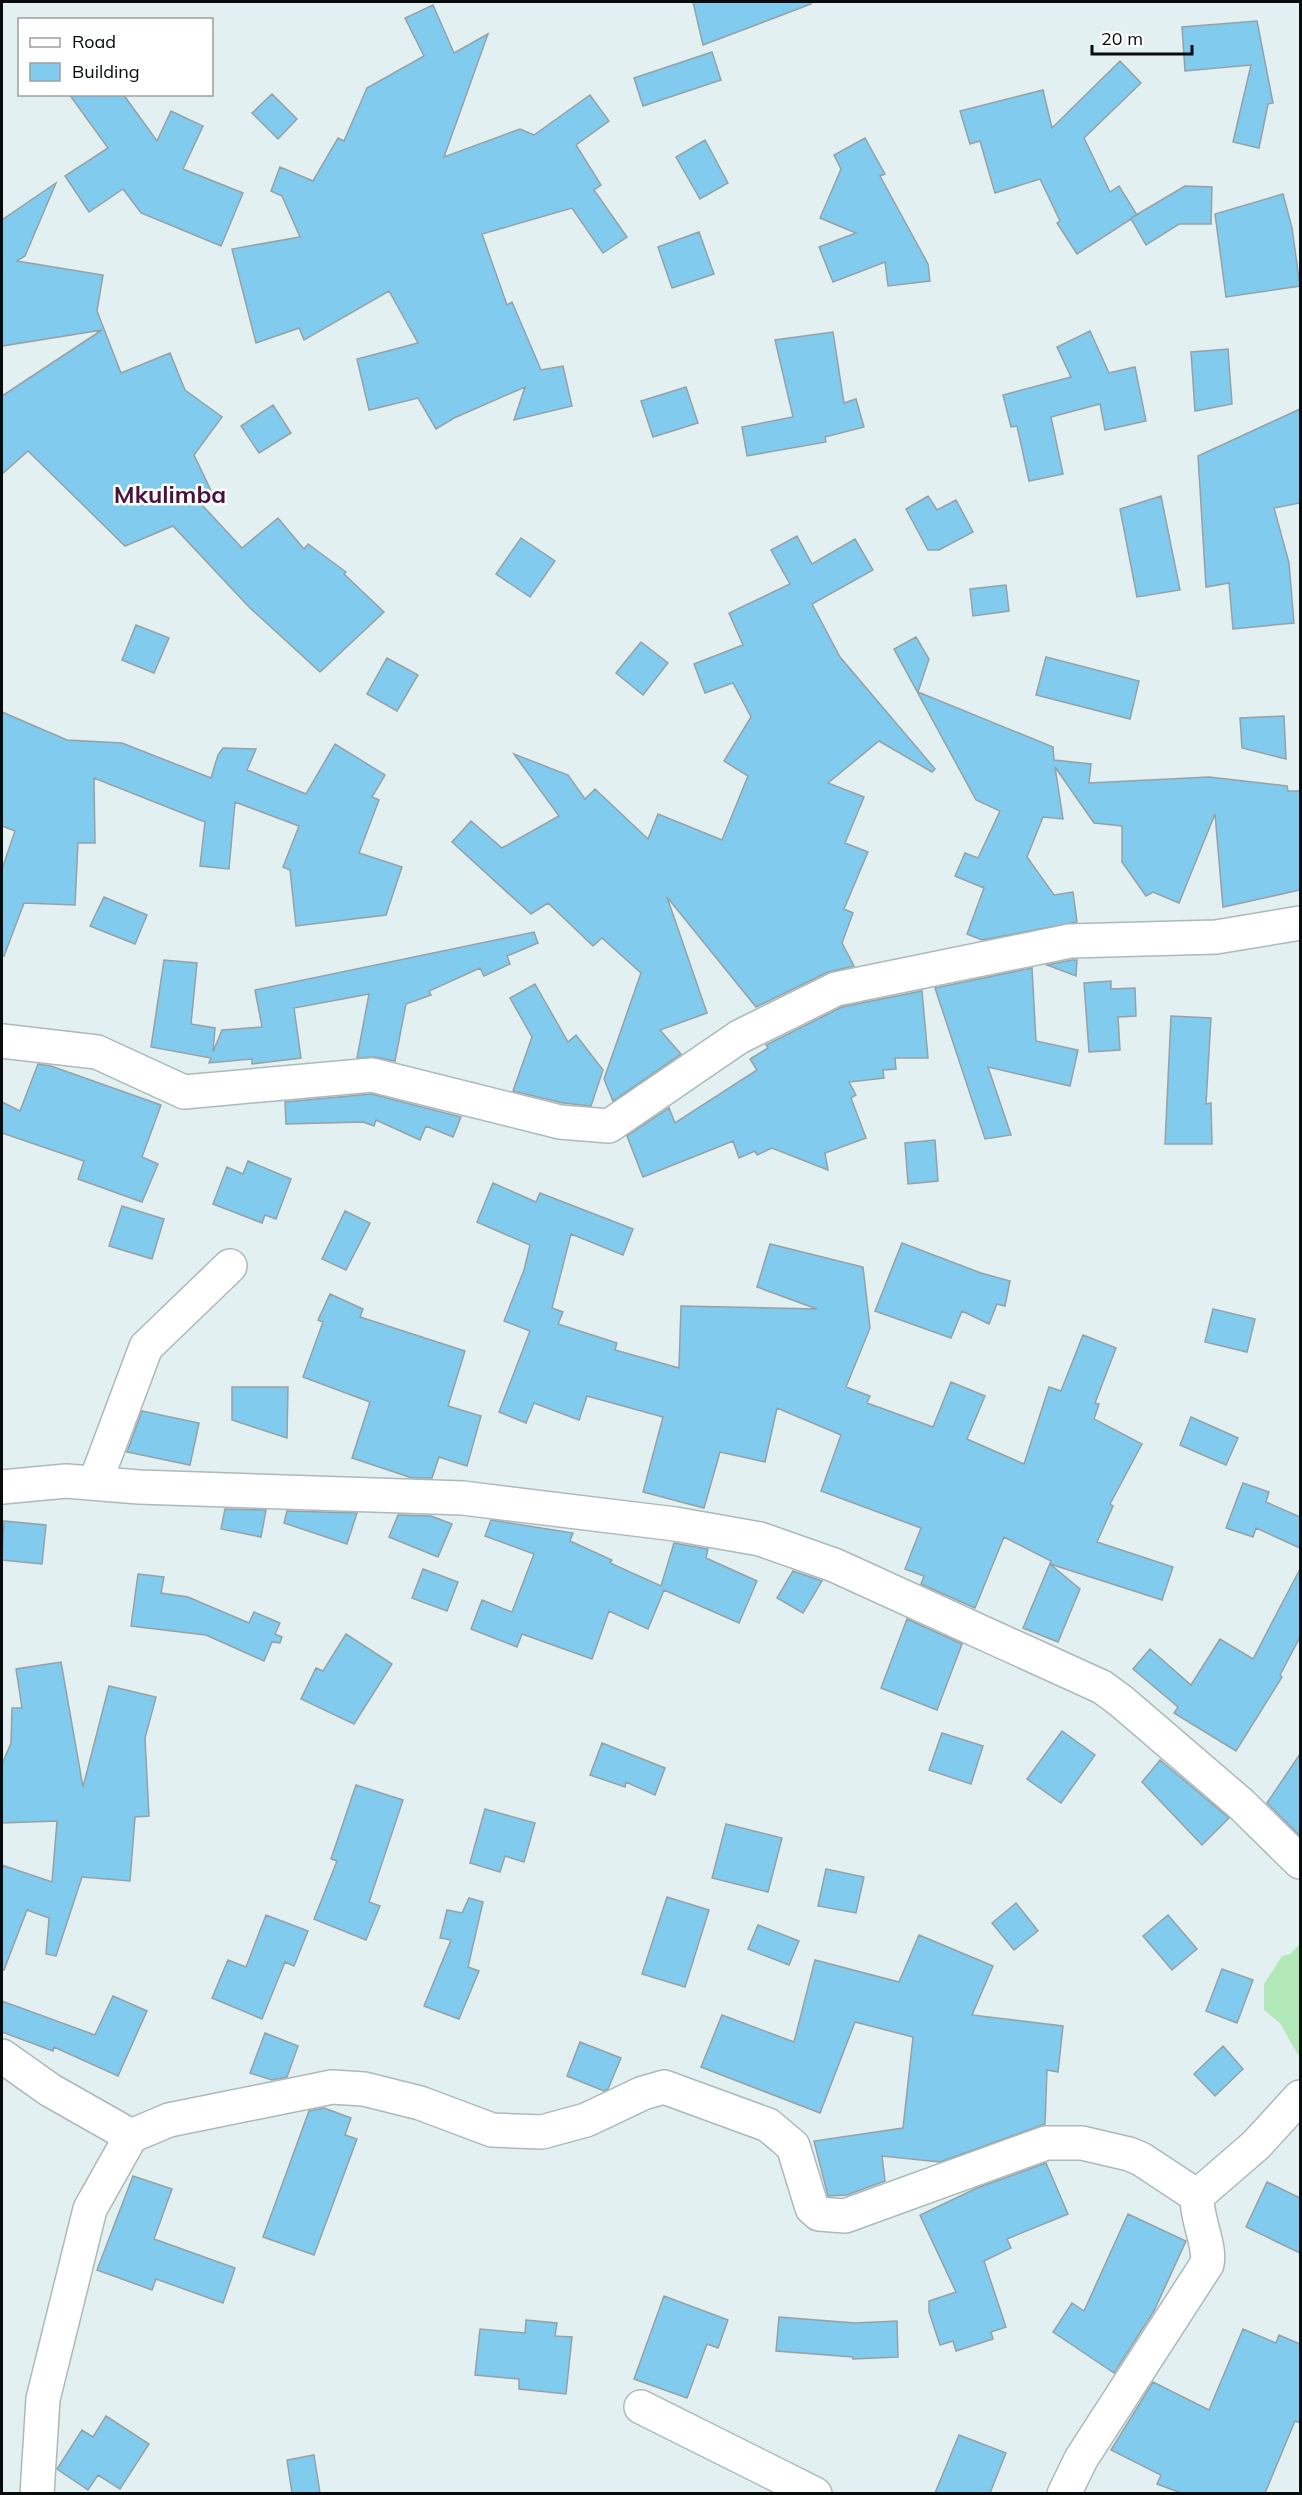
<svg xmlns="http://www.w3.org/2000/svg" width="1302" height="2495" viewBox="0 0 1302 2495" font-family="Mulish,sans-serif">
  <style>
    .green { fill: #b2e8b7 }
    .building { fill: #80cbee; stroke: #96a1a6; stroke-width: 1.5 }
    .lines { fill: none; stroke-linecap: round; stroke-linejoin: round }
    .minor-casing { stroke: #acb9ba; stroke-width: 36 }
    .minor { stroke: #fff; stroke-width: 33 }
    .labels { text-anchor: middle; stroke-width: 5; stroke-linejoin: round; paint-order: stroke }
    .quarter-label { font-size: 24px; font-weight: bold; fill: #49113b; stroke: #fff }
  </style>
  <rect width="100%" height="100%" fill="#e2f0f1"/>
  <path class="green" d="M 1300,1944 L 1300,2052 L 1298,2055 L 1280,2023 L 1264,2010 L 1264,1984 L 1282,1956 L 1290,1954 Z"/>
  <path class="building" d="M 693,2 L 811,2 L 811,4 L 703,45 Z
    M 433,5 L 454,53 L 488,34 L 444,157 L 520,129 L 534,135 L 590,95 L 609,121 L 576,145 L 601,185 L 594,190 L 627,237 L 603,253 L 572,208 L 482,234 L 507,305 L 512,302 L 541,370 L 563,366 L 572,406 L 514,420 L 525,387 L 454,418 L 436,429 L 418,398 L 369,410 L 357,359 L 418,343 L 389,291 L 304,340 L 299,328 L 256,343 L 232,249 L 300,237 L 282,196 L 271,191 L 280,167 L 313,181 L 338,138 L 344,141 L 367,88 L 424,56 L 405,18 Z
    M 1257,21 L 1273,103 L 1268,104 L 1259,148 L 1233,142 L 1251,65 L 1185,71 L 1182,27 Z
    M 712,52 L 721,80 L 643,106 L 634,78 Z
    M 1120,61 L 1141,83 L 1084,138 L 1110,192 L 1119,186 L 1137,215 L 1131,218 L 1185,186 L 1212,187 L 1211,224 L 1179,224 L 1146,245 L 1131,219 L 1077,254 L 1057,223 L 1060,221 L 1040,179 L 995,193 L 980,141 L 970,144 L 960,111 L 1043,90 L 1052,128 Z
    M 69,94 L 123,94 L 157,141 L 171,111 L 203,126 L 183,169 L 243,193 L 221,246 L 141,213 L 123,189 L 89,212 L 65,176 L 108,148 Z
    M 272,94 L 297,119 L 278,139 L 252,113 Z
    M 865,138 L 885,174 L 880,176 L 928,264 L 930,281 L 888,286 L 885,262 L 833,282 L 819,247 L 856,233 L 820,218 L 841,169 L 834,155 Z
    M 705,140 L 728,183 L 700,199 L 676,157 Z
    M 56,183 L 25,256 L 17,261 L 103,275 L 97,311 L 121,373 L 170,353 L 185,390 L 222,417 L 194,455 L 215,499 L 202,505 L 242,548 L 278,518 L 304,549 L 308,544 L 346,572 L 344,574 L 384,612 L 320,672 L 249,607 L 173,526 L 125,546 L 28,451 L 2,474 L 2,396 L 102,330 L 2,346 L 2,220 Z
    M 1283,194 L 1292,228 L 1300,286 L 1226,297 L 1215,214 Z
    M 699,232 L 714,274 L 672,288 L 658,247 Z
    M 1090,331 L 1109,373 L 1135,367 L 1146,421 L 1105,430 L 1100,404 L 1051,417 L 1063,474 L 1029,481 L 1017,426 L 1011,427 L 1003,395 L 1071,377 L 1057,347 Z
    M 833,332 L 844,403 L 856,399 L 864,427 L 825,437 L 826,442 L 747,456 L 742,427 L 793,417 L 775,340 Z
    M 1228,349 L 1232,404 L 1195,411 L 1191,352 Z
    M 686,387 L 698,423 L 653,437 L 641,401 Z
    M 273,405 L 291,433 L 259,453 L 241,426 Z
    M 1300,409 L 1300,503 L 1274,508 L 1289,563 L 1294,623 L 1233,629 L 1229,583 L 1206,587 L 1198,456 Z
    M 928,496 L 937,510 L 956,500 L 973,532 L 939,550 L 928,550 L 906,509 Z
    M 1161,496 L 1180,590 L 1137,597 L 1120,509 Z
    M 797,536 L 812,564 L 855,539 L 873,570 L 812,604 L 840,657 L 935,769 L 932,772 L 879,741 L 828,783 L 864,797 L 845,843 L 868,852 L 844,909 L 853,913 L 842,943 L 854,966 L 828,972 L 756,1007 L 667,897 L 707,1013 L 660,1030 L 681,1054 L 613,1101 L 604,1079 L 641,973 L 602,938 L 593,946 L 548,903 L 531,914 L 452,842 L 471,821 L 502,848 L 559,816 L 514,754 L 568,775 L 585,799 L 595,789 L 648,839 L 658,814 L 722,840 L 748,776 L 724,761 L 751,717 L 733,683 L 705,693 L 694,664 L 743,645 L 729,613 L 790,584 L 771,550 Z
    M 521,538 L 555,561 L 530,597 L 496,574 Z
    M 1006,585 L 1009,611 L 973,616 L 970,589 Z
    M 136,625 L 169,638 L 154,673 L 122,660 Z
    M 916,637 L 929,659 L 918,692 L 1053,747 L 1054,760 L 1091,764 L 1089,783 L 1209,777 L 1287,786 L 1288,791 L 1300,791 L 1300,890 L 1223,907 L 1215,814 L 1179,903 L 1153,892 L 1146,896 L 1122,862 L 1122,826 L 1094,823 L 1055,767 L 1063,819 L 1043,817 L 1027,857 L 1054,895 L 1073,892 L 1077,922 L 982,940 L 967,934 L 984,888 L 955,876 L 965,853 L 978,858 L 1000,811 L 976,800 L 894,649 Z
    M 641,642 L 668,663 L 643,695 L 616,673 Z
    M 1046,657 L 1139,681 L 1130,719 L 1036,695 Z
    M 387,658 L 418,675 L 397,711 L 367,694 Z
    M 2,712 L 67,740 L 122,743 L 211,778 L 218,755 L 223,748 L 256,749 L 247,770 L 306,794 L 335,744 L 385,775 L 372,797 L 379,800 L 359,853 L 402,867 L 386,915 L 296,926 L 290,870 L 283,867 L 299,826 L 235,802 L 229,869 L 200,866 L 205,822 L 94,778 L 95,843 L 78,843 L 75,905 L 24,903 L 4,956 L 2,955 L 2,869 L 15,831 L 2,826 Z
    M 1284,716 L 1286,759 L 1242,748 L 1240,718 Z
    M 104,897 L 147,915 L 135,944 L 90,926 Z
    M 534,932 L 538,943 L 507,956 L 510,964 L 484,976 L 480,968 L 429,991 L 431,995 L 406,1004 L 395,1061 L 376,1057 L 357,1058 L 369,994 L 294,1008 L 301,1058 L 252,1064 L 252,1059 L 209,1063 L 211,1058 L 151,1047 L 164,960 L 197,963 L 191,1024 L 215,1028 L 213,1052 L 222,1030 L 262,1027 L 255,990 Z
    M 1077,960 L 1076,976 L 1047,965 L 1072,960 Z
    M 1032,968 L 1036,1041 L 1078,1050 L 1070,1086 L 988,1067 L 1011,1135 L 985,1139 L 935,988 Z
    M 1111,981 L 1111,989 L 1135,988 L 1136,1016 L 1118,1017 L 1120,1050 L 1089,1052 L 1084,983 Z
    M 535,984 L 568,1042 L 576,1035 L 603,1070 L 591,1106 L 563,1103 L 513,1091 L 532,1037 L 510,998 Z
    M 922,991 L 928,1058 L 895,1058 L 896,1069 L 883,1070 L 884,1078 L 849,1082 L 856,1095 L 851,1098 L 866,1138 L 825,1153 L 828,1170 L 772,1148 L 757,1155 L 755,1151 L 739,1158 L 733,1141 L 643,1177 L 627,1136 L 669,1108 L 675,1123 L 757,1070 L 750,1059 L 768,1048 L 766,1045 L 842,1007 Z
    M 1171,1016 L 1211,1018 L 1206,1104 L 1211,1103 L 1212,1144 L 1165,1144 Z
    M 38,1064 L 51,1066 L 161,1105 L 142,1157 L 158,1164 L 142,1202 L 78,1179 L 84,1161 L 2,1133 L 2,1102 L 20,1111 Z
    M 371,1094 L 461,1117 L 453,1137 L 426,1126 L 420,1140 L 376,1120 L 374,1126 L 363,1122 L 286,1124 L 285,1102 Z
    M 935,1140 L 938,1181 L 908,1184 L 905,1143 Z
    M 248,1161 L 291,1179 L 276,1219 L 265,1215 L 262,1223 L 213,1204 L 227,1167 L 243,1174 Z
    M 493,1183 L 536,1202 L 540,1193 L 633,1229 L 623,1255 L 571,1234 L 552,1308 L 563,1312 L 558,1324 L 617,1343 L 615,1350 L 679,1368 L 681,1306 L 817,1309 L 757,1287 L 770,1244 L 863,1267 L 870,1328 L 846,1387 L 870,1396 L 867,1403 L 933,1427 L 951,1382 L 985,1396 L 967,1439 L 1024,1464 L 1049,1387 L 1061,1391 L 1083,1335 L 1116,1348 L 1095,1403 L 1099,1404 L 1094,1419 L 1142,1444 L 1110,1504 L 1113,1506 L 1097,1542 L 1173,1567 L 1162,1600 L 1050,1564 L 1080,1589 L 1058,1642 L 1023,1628 L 1051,1561 L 1004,1537 L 975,1608 L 921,1584 L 924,1576 L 905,1569 L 921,1528 L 821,1491 L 841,1435 L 777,1408 L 765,1462 L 720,1452 L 704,1508 L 643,1492 L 663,1417 L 587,1396 L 579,1420 L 534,1403 L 526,1423 L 499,1412 L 530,1331 L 504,1321 L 524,1270 L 530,1245 L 477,1222 Z
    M 122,1206 L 164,1219 L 152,1259 L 109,1246 Z
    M 345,1211 L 370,1223 L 346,1270 L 322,1259 Z
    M 902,1243 L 981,1273 L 1010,1281 L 1005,1306 L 997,1304 L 989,1324 L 962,1311 L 951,1338 L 875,1311 Z
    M 330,1294 L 363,1309 L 360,1317 L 465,1351 L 448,1406 L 481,1416 L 467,1466 L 439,1457 L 432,1478 L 412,1478 L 352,1458 L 370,1402 L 303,1377 L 323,1322 L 318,1320 Z
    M 1213,1309 L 1255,1319 L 1247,1352 L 1205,1342 Z
    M 232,1387 L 288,1387 L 287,1438 L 232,1420 Z
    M 142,1411 L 199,1423 L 190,1465 L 127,1452 Z
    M 1191,1417 L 1238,1438 L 1226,1465 L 1180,1445 Z
    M 1243,1483 L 1269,1492 L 1266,1502 L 1300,1517 L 1300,1548 L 1256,1528 L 1253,1537 L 1226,1528 Z
    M 225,1509 L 266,1510 L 261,1537 L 221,1529 Z
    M 287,1511 L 357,1513 L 347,1544 L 284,1523 Z
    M 398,1515 L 431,1516 L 452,1524 L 438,1557 L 389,1537 Z
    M 491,1520 L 573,1533 L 570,1541 L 612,1560 L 610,1563 L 661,1586 L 674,1543 L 708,1549 L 706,1558 L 757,1581 L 739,1623 L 664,1590 L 648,1629 L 609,1611 L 592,1659 L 522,1634 L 517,1647 L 471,1629 L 482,1600 L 512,1612 L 534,1554 L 485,1536 Z
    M 4,1521 L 46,1525 L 42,1564 L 2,1560 Z
    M 423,1569 L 458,1582 L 447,1611 L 412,1598 Z
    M 1300,1569 L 1300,1637 L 1280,1675 L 1282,1677 L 1236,1751 L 1174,1713 L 1178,1707 L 1133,1669 L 1150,1649 L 1191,1685 L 1220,1639 L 1253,1659 Z
    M 793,1571 L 822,1581 L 803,1613 L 777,1598 Z
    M 138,1574 L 164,1577 L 161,1593 L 188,1597 L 249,1623 L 254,1612 L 280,1623 L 275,1634 L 282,1637 L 280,1643 L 272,1642 L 264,1661 L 206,1635 L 131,1626 Z
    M 907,1619 L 962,1644 L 937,1710 L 881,1688 Z
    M 346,1634 L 392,1664 L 354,1724 L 301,1699 L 316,1668 L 323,1671 Z
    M 61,1662 L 83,1787 L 109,1686 L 156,1697 L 145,1738 L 149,1816 L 135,1817 L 130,1881 L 82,1877 L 56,1956 L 46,1954 L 49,1918 L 27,1910 L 4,1970 L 2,1970 L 2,1865 L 52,1882 L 57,1821 L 2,1823 L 2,1764 L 11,1743 L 12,1708 L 22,1708 L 16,1669 Z
    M 1062,1731 L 1095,1755 L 1061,1803 L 1027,1779 Z
    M 942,1733 L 983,1746 L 971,1784 L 929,1770 Z
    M 602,1743 L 665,1768 L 655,1795 L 626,1782 L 625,1787 L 590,1775 Z
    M 1300,1754 L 1300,1836 L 1267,1803 Z
    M 1160,1760 L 1229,1818 L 1202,1845 L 1142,1782 Z
    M 356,1785 L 403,1800 L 369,1902 L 380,1906 L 366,1940 L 314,1919 L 337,1861 L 331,1859 Z
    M 485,1809 L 535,1823 L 524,1862 L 505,1856 L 500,1872 L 470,1863 Z
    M 726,1824 L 782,1838 L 768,1892 L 712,1878 Z
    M 826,1869 L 864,1877 L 856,1913 L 818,1906 Z
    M 667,1897 L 709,1910 L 685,1987 L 642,1974 Z
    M 469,1898 L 483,1902 L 468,1967 L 479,1971 L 459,2019 L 424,2006 L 451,1940 L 440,1938 L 447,1910 L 462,1913 Z
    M 1016,1903 L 1038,1931 L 1014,1950 L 992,1923 Z
    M 266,1915 L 308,1931 L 294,1966 L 285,1962 L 262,2019 L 212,1998 L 228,1960 L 246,1967 Z
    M 1168,1915 L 1197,1949 L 1172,1970 L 1143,1936 Z
    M 758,1925 L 799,1941 L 789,1965 L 748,1949 Z
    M 919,1935 L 993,1966 L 972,2015 L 1063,2026 L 1058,2072 L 1047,2070 L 1045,2124 L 940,2162 L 882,2156 L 885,2181 L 847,2195 L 828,2196 L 814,2141 L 903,2128 L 913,2037 L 855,2022 L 820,2113 L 701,2067 L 722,2015 L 794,2042 L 815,1960 L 899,1982 Z
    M 1222,1969 L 1253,1980 L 1237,2023 L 1206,2011 Z
    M 113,1996 L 147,2011 L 118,2076 L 54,2047 L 53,2051 L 2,2032 L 2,2001 L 95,2035 Z
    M 265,2033 L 298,2046 L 287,2077 L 272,2080 L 250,2073 Z
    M 580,2042 L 621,2058 L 608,2089 L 604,2091 L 567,2076 Z
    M 1223,2046 L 1243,2069 L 1215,2096 L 1194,2074 Z
    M 324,2108 L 351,2118 L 345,2135 L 357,2139 L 314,2255 L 263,2237 L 309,2111 Z
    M 1046,2163 L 1068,2214 L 1007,2239 L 1011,2248 L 984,2261 L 1006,2327 L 991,2332 L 993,2339 L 956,2351 L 953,2341 L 940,2345 L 929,2312 L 929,2301 L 956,2292 L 920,2215 L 977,2188 Z
    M 133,2176 L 172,2189 L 154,2239 L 235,2268 L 223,2303 L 156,2279 L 152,2290 L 97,2270 Z
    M 1267,2182 L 1300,2198 L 1300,2253 L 1246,2227 Z
    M 1128,2214 L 1186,2241 L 1154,2311 L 1114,2373 L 1053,2332 L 1072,2303 L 1084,2311 Z
    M 664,2296 L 728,2320 L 718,2348 L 707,2344 L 687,2398 L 634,2379 Z
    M 779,2317 L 855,2323 L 897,2321 L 898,2357 L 853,2359 L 853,2357 L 776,2351 Z
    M 526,2320 L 557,2323 L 555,2336 L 572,2337 L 566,2394 L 519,2389 L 519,2379 L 475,2375 L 480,2329 L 525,2333 Z
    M 1243,2329 L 1276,2343 L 1279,2335 L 1300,2344 L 1300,2423 L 1295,2421 L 1265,2493 L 1181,2493 L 1157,2484 L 1161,2475 L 1111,2450 L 1153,2382 L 1209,2410 Z
    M 106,2416 L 149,2444 L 120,2489 L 98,2475 L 88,2490 L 57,2469 L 82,2430 L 93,2437 Z
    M 959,2435 L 1006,2453 L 990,2493 L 935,2493 Z
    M 314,2455 L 320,2493 L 292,2493 L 287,2460 Z"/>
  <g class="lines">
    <defs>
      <path id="minor" d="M 2,1041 L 97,1052 L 184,1092 L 372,1075 L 560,1122 L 609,1126 L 739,1037 L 836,989 L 1070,941 L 1216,937 L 1300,923
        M 95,1483 L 146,1347 L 230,1266
        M 2,1487 L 66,1481 L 139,1487 L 463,1498 L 675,1524 L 760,1539 L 834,1565 L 1102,1687 L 1121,1701 L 1241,1804 L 1300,1862
        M 2,2056 L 50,2090 L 131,2136
        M 641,2407 L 815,2494
        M 37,2494 L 43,2399 L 90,2209 L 131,2136 L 169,2120 L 332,2087 L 364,2089 L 420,2103 L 492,2130 L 542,2132 L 586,2120 L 643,2093 L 664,2087 L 768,2125 L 793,2146 L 812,2208 L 819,2214 L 845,2216 L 1046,2143 L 1082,2143 L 1129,2154 L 1141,2159 L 1197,2196
        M 1064,2494 L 1081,2459 L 1207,2264 C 1211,2245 1196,2220 1197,2196 L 1256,2145 L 1300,2097"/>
    </defs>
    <use href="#minor" class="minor-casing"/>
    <use href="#minor" class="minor"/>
  </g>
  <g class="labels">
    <g class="quarter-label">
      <text x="170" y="503">Mkulimba</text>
    </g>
  </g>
  <rect width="1302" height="2495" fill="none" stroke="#080c0d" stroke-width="6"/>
  <rect x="18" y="18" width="195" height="78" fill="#ffffff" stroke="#9c9e9e" stroke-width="1.5"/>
  <rect x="30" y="38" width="30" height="9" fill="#ffffff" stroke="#9c9e9e" stroke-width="1.5"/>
  <text x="72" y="48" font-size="18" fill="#080c0d">Road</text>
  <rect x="30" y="63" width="30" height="18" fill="#80cbee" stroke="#9c9e9e" stroke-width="1.5"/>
  <text x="72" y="78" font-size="18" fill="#080c0d">Building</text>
  <path d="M1092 45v9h100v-9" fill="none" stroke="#080c0d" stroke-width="3"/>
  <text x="1101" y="45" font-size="18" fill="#080c0d" stroke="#ffffff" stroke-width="4.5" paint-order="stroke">20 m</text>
</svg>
